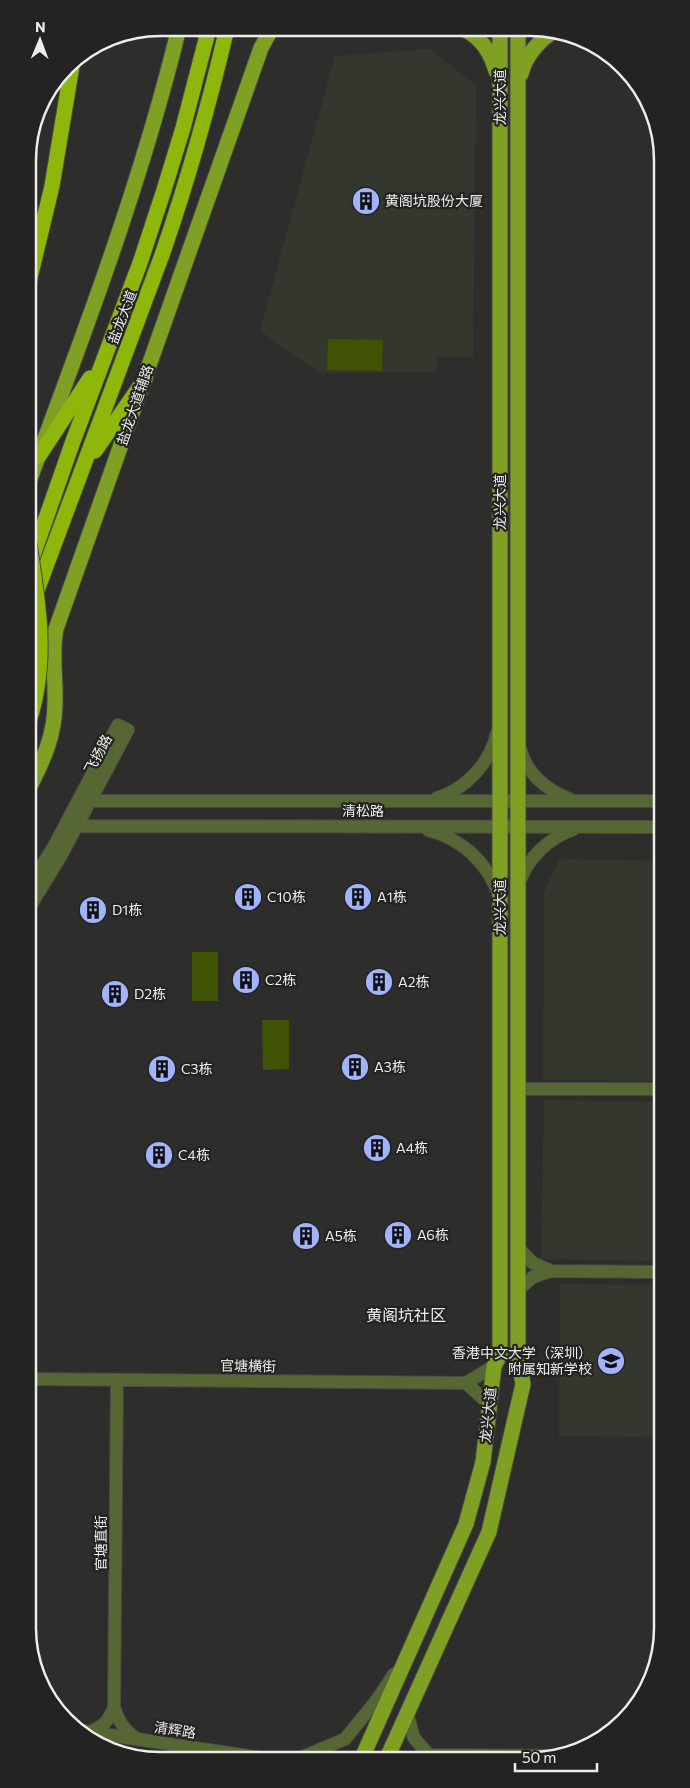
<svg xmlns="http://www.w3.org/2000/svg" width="690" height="1788" viewBox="0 0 690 1788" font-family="Commissioner,'Noto Sans SC',sans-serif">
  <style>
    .built { fill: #34372e }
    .green { fill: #405304 }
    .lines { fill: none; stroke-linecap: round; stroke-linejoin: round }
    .minor-casing { stroke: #484946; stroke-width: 14 }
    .major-casing { stroke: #484946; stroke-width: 17 }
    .highway-casing { stroke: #484946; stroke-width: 17 }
    .minor { stroke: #576733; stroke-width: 12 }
    .major { stroke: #7fa023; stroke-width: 15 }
    .highway { stroke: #8fb60a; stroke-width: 15 }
    .highway-bridge-casing { stroke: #484946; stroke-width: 17; stroke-linecap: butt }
    .highway-bridge { stroke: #8fb60a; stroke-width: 15 }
    .labels { text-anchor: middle; stroke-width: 4.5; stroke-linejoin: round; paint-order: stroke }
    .street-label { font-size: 14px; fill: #ededeb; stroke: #232421 }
    .poi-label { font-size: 14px; fill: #ededeb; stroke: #232421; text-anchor: start }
    .quarter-label { font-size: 16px; fill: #ededeb; stroke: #232421 }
    .rim { fill: none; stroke: #ededeb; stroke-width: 2.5 }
  </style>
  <rect width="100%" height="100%" fill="#2d2e2b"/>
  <path class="built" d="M 429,49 L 476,85 L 473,358 L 437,357 L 437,372 L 320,373 L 260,331 L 335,56 Z
    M 559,859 L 661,861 L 661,1081 L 543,1080 L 544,892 Z
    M 544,1100 L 661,1102 L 662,1261 L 541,1259 Z
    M 560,1284 L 662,1285 L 662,1437 L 559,1436 Z"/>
  <path class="green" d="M 328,339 L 383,340 L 382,371 L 327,370 Z
    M 192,952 L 218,952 L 218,1001 L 192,1001 Z
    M 262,1020 L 289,1020 L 289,1069 L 263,1070 Z"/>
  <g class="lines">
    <defs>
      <path id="minor" d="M 520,748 C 526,773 546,790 570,799
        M 437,798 C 466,789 490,763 497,733
        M 78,801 L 661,801
        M 67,821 L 77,826 L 661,827
        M 428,830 C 462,839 487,862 499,895
        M 519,883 C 528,857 549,838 574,829
        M 29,886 L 54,846 L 118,725 L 128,730 L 62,854 L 29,908
        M 518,1089 L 661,1089
        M 518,1248 L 533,1263 L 551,1271
        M 518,1290 L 533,1277 L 551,1271 L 662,1272
        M 30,1379 L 466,1383
        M 117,1380 L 114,1707 C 119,1722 124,1730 137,1739
        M 489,1404 L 466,1383 L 494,1366
        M 407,1713 L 414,1738 L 429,1755 L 562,1756
        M 83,1731 L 262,1758
        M 89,1732 C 104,1726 108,1722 114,1707
        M 300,1758 L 345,1739 L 376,1701 L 394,1674"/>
      <path id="major" d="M 465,30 C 482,38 491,53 496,71
        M 521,74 C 525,56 540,39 556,30
        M 28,484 C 84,334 141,184 179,28
        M 29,788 C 43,761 55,735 55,703 C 56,678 51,654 56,629 L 261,48 L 272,28
        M 362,1758 L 466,1524 L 483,1462 L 494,1366 L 500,1355 L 500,30
        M 387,1758 L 489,1532 L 523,1384 L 518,1355 L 518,30"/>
      <path id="highway" d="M 28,286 L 52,186 L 73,60
        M 95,451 L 145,379
        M 39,456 L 90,378
        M 30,564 L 72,444 L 140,263 L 164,190 L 183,128 L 209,28
        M 29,612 L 162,255 C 188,180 209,105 227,28"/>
    </defs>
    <use href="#minor" class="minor-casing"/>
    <use href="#major" class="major-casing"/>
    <use href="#highway" class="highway-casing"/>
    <use href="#minor" class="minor"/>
    <use href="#major" class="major"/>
    <use href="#highway" class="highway"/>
    <defs>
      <path id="highway-bridge" d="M 28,538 C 38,598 49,661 29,721"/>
    </defs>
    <use href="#highway-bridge" class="highway-bridge-casing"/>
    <use href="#highway-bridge" class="highway-bridge"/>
  </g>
  <defs>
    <symbol id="building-disc" viewBox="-11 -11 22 22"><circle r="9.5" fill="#a1b3fd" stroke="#232421"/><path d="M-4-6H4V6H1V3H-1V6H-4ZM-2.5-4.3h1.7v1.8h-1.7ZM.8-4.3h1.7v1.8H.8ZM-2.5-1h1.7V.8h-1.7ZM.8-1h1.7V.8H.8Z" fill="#111"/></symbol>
    <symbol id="school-disc" viewBox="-11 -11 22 22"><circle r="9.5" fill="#a1b3fd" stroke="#232421"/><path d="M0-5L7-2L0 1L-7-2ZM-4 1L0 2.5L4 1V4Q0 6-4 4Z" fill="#111"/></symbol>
  </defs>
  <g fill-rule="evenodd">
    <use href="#building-disc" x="350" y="185" width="32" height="32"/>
    <use href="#building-disc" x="232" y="881" width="32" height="32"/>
    <use href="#building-disc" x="342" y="881" width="32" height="32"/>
    <use href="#building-disc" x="77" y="894" width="32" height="32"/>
    <use href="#building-disc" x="230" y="964" width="32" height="32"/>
    <use href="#building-disc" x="363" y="966" width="32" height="32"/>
    <use href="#building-disc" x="99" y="978" width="32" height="32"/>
    <use href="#building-disc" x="339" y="1051" width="32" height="32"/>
    <use href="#building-disc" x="146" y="1053" width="32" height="32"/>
    <use href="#building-disc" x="361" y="1132" width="32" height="32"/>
    <use href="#building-disc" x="143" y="1139" width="32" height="32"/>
    <use href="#building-disc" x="382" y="1219" width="32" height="32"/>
    <use href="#building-disc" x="290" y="1220" width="32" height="32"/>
    <use href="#school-disc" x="595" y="1345" width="32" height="32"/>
  </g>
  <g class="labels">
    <g class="street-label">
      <text transform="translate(500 97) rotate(-90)" y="5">龙兴大道</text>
      <text transform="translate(122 317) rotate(-69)" y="5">盐龙大道</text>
      <text transform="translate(135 405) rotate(-71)" y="5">盐龙大道辅路</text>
      <text transform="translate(500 502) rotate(-90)" y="5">龙兴大道</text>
      <text transform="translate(98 754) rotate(-62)" y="5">飞扬路</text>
      <text x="363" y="816">清松路</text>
      <text transform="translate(500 907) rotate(-90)" y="5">龙兴大道</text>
      <text transform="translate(248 1366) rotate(1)" y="5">官塘横街</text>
      <text transform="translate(488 1415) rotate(-84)" y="5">龙兴大道</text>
      <text transform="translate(101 1543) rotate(-90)" y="5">官塘直街</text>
      <text transform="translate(175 1730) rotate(9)" y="5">清辉路</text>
    </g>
    <g class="poi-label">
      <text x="385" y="206">黄阁坑股份大厦</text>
      <text x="267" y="902">C10栋</text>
      <text x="377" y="902">A1栋</text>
      <text x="112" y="915">D1栋</text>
      <text x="265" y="985">C2栋</text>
      <text x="398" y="987">A2栋</text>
      <text x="134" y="999">D2栋</text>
      <text x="374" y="1072">A3栋</text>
      <text x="181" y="1074">C3栋</text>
      <text x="396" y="1153">A4栋</text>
      <text x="178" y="1160">C4栋</text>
      <text x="417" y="1240">A6栋</text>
      <text x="325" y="1241">A5栋</text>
      <text x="592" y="1358" text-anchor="end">香港中文大学（深圳）<tspan x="592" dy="16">附属知新学校</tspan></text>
    </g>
    <g class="quarter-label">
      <text x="406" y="1321">黄阁坑社区</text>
    </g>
  </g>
  <path d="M0 0H690V1788H0ZM160 36H530A124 124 0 0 1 654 160V1628A124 124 0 0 1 530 1752H160A124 124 0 0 1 36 1628V160A124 124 0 0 1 160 36Z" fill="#232421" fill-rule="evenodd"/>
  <path class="rim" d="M160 36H530A124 124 0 0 1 654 160V1628A124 124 0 0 1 530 1752H160A124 124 0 0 1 36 1628V160A124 124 0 0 1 160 36Z"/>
  <g transform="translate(40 40) rotate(1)" stroke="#232421" stroke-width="4" paint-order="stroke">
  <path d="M0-4L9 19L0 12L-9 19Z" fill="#ededeb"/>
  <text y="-8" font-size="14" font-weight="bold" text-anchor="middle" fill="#ededeb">N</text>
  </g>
  <path d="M515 1763v8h82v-8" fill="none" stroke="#ededeb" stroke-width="2.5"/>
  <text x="522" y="1763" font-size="15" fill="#ededeb" stroke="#232421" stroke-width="4" paint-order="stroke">50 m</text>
</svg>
